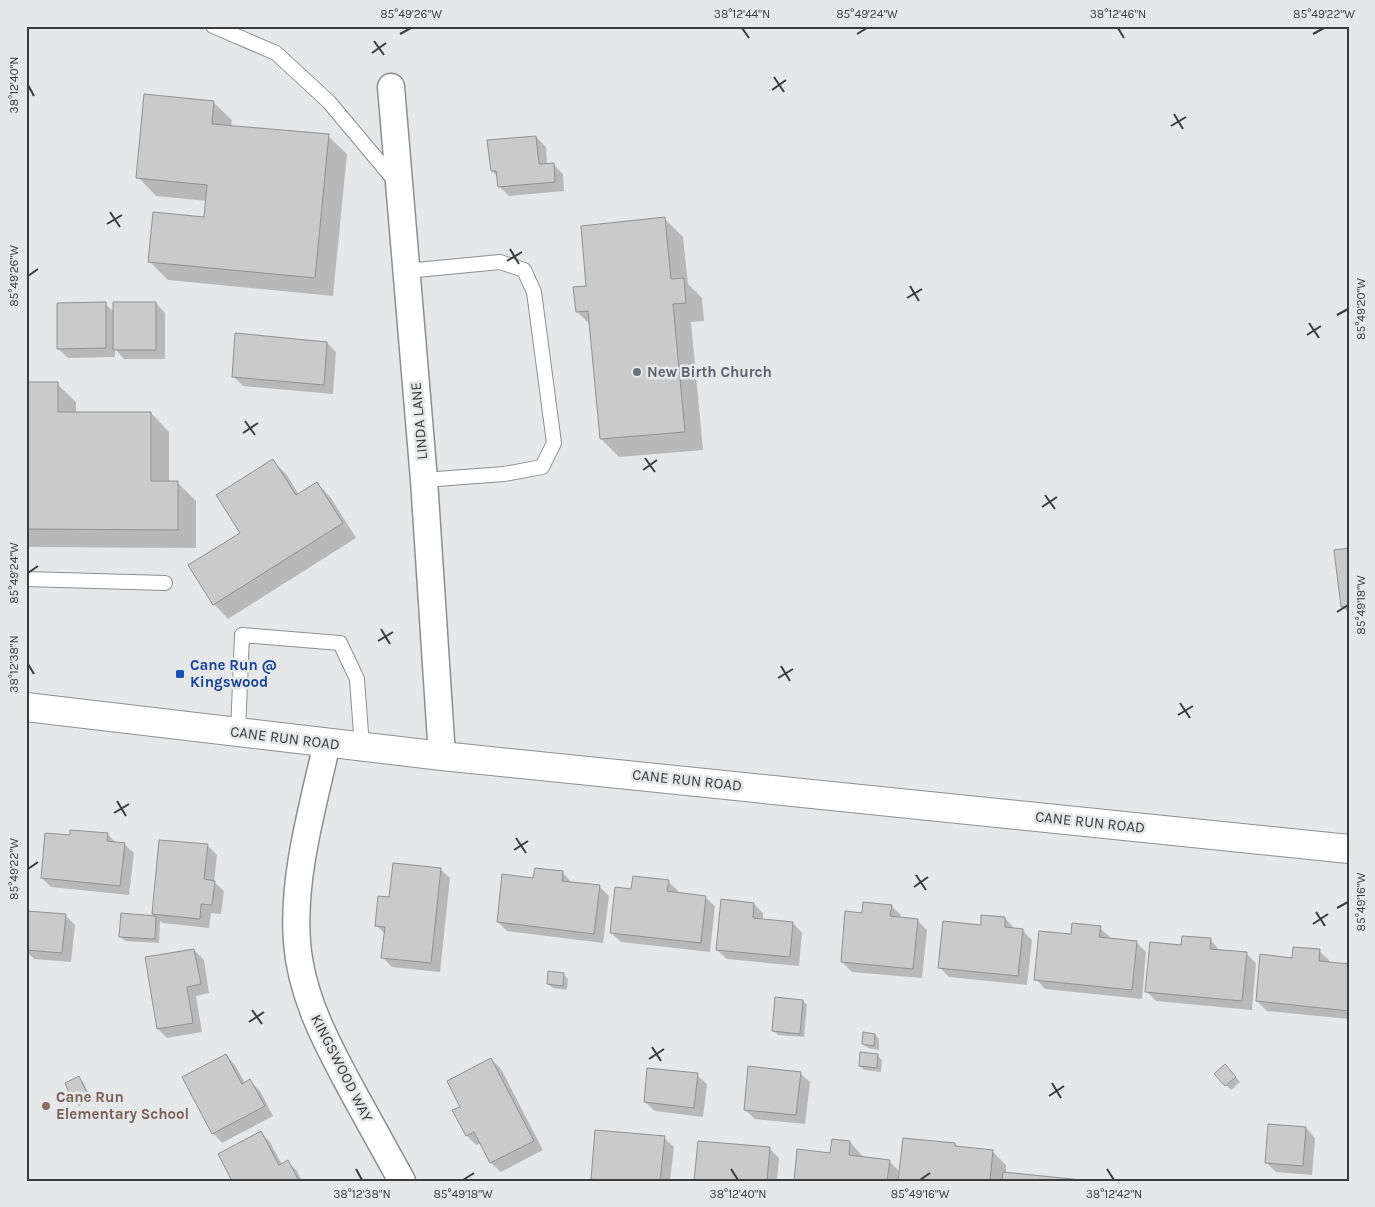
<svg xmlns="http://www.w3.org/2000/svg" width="1375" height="1207" viewBox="0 0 1375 1207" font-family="Karla,sans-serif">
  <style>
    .shadow { fill: #0003 }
    .building { fill: #cbcacb; stroke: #919091 }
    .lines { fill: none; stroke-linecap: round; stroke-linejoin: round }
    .service-casing { stroke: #8d8e8e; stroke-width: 16 }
    .minor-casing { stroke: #8d8e8e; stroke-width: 29 }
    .secondary-casing { stroke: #8d8e8e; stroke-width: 30 }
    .service { stroke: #fff; stroke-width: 14 }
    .minor { stroke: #fff; stroke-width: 26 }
    .secondary { stroke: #fff; stroke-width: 28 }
    .ticks { fill: none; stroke: #3c3c3d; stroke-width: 2 }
    .worship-dot { fill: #6b7280; stroke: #e6e7e8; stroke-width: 2 }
    .transit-dot { fill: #1a4fb4; stroke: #e6e7e8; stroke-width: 2 }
    .education-dot { fill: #8d6e63; stroke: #e6e7e8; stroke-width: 2 }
    .labels { text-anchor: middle; stroke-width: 5; stroke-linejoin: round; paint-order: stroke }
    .worship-label { font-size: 15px; font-weight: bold; fill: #5b616d; stroke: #e6e7e8; text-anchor: start }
    .street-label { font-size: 15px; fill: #3c3c3d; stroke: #e6e7e8 }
    .transit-label { font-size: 15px; font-weight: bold; fill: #164399; stroke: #e6e7e8; text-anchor: start }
    .education-label { font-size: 15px; font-weight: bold; fill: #785e54; stroke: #e6e7e8; text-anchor: start }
    .neatline { fill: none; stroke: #3c3c3d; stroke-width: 2 }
    .ticks-label { font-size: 12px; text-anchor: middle; fill: #3c3c3d }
  </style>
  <rect width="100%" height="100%" fill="#e6e7e8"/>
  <path class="shadow" d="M 213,102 L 232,120 L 231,127 L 328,136 L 347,154 L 333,296 L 168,280 L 150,262 L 205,218 L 207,201 L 156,196 L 138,177 Z
    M 536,137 L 546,147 L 547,165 L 553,164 L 563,174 L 564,191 L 509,196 L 499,186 L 498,177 L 492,171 Z
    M 665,219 L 683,237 L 688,284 L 702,298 L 704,321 L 691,322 L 703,450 L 619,457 L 601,439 L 591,325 L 577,312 L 587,287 Z
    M 156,303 L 165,313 L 165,359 L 124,359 L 115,349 L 115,357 L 68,358 L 58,349 L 105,304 L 115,313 Z
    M 327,343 L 336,352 L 333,394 L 243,386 L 233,376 Z
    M 26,383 L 57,384 L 76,402 L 76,413 L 151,413 L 169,432 L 169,483 L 178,483 L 196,501 L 196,548 L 26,547 Z
    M 273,461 L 287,475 L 299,495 L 317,483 L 331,498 L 356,538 L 228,619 L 214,604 Z
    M 1349,550 L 1349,613 L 1342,606 Z
    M 26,834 L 29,836 L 26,861 Z
    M 108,835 L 116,843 L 124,844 L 134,853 L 129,895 L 51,887 L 42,878 L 71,837 Z
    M 207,845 L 217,855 L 214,882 L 224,891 L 221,914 L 211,913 L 209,928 L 163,923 L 160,921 L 159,943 L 125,941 L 120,936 L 122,915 L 156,917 L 153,914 Z
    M 440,869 L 450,878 L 440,972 L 392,967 L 383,958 L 385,934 L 377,926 L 390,899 Z
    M 562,872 L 572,883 L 599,886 L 609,896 L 603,943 L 507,931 L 498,922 L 535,879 Z
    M 668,881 L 678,891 L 677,894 L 705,897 L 715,906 L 710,952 L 621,942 L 611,933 L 632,891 Z
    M 754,904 L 763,913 L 763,920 L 793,923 L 802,933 L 799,966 L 727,959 L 717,950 Z
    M 891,906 L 901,915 L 900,918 L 917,920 L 927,930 L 922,978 L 852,972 L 842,962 Z
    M 28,912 L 65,915 L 75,925 L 71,962 L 34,959 L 26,951 Z
    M 1005,918 L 1014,928 L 1022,930 L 1032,940 L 1027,985 L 949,977 L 940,968 L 982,926 Z
    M 1100,928 L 1110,937 L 1109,939 L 1136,942 L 1146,952 L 1142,999 L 1045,989 L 1036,979 L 1072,936 Z
    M 1211,940 L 1220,951 L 1246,953 L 1256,963 L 1252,1010 L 1156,1001 L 1146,991 L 1182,947 Z
    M 194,950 L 204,960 L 209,993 L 196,996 L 202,1032 L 167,1038 L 158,1029 Z
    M 1319,951 L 1329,960 L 1329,963 L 1349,965 L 1349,1019 L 1267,1011 L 1257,1001 Z
    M 563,974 L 568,979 L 567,990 L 553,988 L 548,984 Z
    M 803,1001 L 807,1005 L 804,1037 L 778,1035 L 773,1030 Z
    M 875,1035 L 879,1039 L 879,1050 L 868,1048 L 863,1044 Z
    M 226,1055 L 235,1065 L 245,1083 L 250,1081 L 260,1091 L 273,1116 L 222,1143 L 213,1133 Z
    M 877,1055 L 882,1060 L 881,1072 L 864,1070 L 860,1066 Z
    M 491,1059 L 501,1069 L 543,1150 L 501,1172 L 491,1163 L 481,1143 L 476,1145 L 467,1136 L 454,1111 L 462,1107 Z
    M 1230,1070 L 1240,1082 L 1231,1090 L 1216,1074 Z
    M 800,1073 L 810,1082 L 805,1124 L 755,1119 L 745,1110 Z
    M 697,1075 L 707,1084 L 703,1117 L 655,1111 L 645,1102 Z
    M 79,1078 L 83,1082 L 91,1099 L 79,1106 L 74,1101 Z
    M 1306,1128 L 1315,1138 L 1312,1175 L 1276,1172 L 1266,1162 Z
    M 260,1132 L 270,1142 L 282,1165 L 288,1162 L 297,1171 L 302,1181 L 234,1181 Z
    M 664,1138 L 674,1147 L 670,1181 L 595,1181 L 592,1178 Z
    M 850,1142 L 864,1158 L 889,1161 L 900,1172 L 955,1144 L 958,1147 L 992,1151 L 1006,1165 L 1006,1173 L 1079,1181 L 795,1181 Z
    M 769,1148 L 779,1158 L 777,1181 L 696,1181 Z"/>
  <path class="building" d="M 144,94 L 214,101 L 212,124 L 329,134 L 315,278 L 148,262 L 153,212 L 204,217 L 207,185 L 136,178 Z
    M 536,136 L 539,164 L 554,163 L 555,182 L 498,187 L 496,171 L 491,171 L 487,140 Z
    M 665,217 L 671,279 L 684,278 L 686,303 L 673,304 L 685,432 L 600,439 L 588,311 L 576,312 L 573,287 L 586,286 L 581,226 Z
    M 106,302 L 106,348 L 57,349 L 57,303 Z
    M 113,302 L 156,302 L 156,350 L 113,350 Z
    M 235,333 L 327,342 L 324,385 L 232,377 Z
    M 26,382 L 58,382 L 58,412 L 151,412 L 151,481 L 178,481 L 178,530 L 26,529 Z
    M 273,459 L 296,495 L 317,482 L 343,523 L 213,605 L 188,565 L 240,533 L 216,495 Z
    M 1349,548 L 1349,606 L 1341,607 L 1334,550 Z
    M 70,830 L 108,833 L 107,841 L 125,843 L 120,886 L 41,878 L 45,833 L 70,835 Z
    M 159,840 L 208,844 L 204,879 L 215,881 L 212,905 L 201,904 L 200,919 L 152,914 Z
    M 393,863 L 441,868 L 431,963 L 381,958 L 385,927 L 375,926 L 378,896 L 389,897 Z
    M 535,868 L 563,871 L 562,881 L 600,885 L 594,934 L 497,922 L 502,874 L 533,878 Z
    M 633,876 L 669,880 L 667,891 L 706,896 L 701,943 L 610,933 L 615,887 L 631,889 Z
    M 721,899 L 754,903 L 753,918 L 793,922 L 790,957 L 716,950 Z
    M 863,902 L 892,905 L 890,916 L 918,919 L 913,969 L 841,962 L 845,911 L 862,913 Z
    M 27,911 L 66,914 L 62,953 L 26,950 Z
    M 121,913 L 156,916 L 155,939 L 119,937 Z
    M 981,915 L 1005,917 L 1005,927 L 1023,929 L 1018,976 L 938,968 L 943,921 L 981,925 Z
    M 1072,923 L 1101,926 L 1099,937 L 1137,941 L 1132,990 L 1034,980 L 1039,931 L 1071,934 Z
    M 1182,936 L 1211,938 L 1210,949 L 1247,952 L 1242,1001 L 1145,992 L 1150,942 L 1181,945 Z
    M 1293,947 L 1320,949 L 1319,961 L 1349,964 L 1349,1011 L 1256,1001 L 1260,954 L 1292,958 Z
    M 194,949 L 201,984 L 187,987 L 193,1023 L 157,1029 L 145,957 Z
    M 548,971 L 564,973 L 563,986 L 547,984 Z
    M 775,997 L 803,1000 L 800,1034 L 772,1031 Z
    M 863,1032 L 875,1034 L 874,1046 L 862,1044 Z
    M 860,1052 L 878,1054 L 877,1068 L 859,1066 Z
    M 226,1054 L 242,1084 L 250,1079 L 265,1106 L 212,1134 L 182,1077 Z
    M 491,1058 L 534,1141 L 490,1163 L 474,1132 L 466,1136 L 452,1110 L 460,1107 L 447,1081 Z
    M 1225,1064 L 1236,1077 L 1225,1086 L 1214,1074 Z
    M 748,1066 L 801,1072 L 796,1115 L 744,1110 Z
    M 647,1068 L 698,1073 L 694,1108 L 644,1102 Z
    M 79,1076 L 88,1095 L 73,1102 L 65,1083 Z
    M 1268,1124 L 1306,1127 L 1303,1166 L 1265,1163 Z
    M 595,1130 L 665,1136 L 660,1181 L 608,1181 L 591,1179 Z
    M 261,1131 L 279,1165 L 288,1160 L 299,1181 L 232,1181 L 218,1154 Z
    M 903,1138 L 955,1143 L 955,1146 L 993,1150 L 990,1181 L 898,1181 Z
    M 832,1139 L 850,1141 L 849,1155 L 890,1160 L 887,1181 L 794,1181 L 797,1149 L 830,1153 Z
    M 698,1141 L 770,1147 L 767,1181 L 694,1181 Z
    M 1003,1172 L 1092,1181 L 1002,1181 Z"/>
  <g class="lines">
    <defs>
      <path id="service" d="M 213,26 L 276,53 L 329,102 L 396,182
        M 406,271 L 500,262 L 524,270 L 534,292 L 554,443 L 542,467 L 504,474 L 424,480
        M 26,579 L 165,583
        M 238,732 L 242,635 L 340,643 L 357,679 L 362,747"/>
      <path id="minor" d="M 391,87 L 424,480 L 442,756
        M 327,743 C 313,806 292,877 297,942 C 301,997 328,1046 354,1094 C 370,1123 386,1152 402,1181"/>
      <path id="secondary" d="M 26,707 L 442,756 L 1349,849"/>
    </defs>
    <use href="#service" class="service-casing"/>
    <use href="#minor" class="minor-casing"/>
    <use href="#secondary" class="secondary-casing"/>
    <use href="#service" class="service"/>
    <use href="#minor" class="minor"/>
    <use href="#secondary" class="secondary"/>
  </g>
  <path class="ticks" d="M 742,28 L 749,38M 1118,28 L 1124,38M 400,34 L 411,28M 857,34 L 867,28M 1313,34 L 1324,28M 374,41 L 384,55M 372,53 L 386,43M 774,77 L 784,92M 28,85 L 34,96M 772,90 L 786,80M 1174,114 L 1183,129M 1171,126 L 1186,117M 110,212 L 120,227M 107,224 L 122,215M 510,249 L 519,264M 507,261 L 522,252M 28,276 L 38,269M 910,286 L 919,301M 907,298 L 922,289M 1337,315 L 1348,309M 1309,323 L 1319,338M 1307,335 L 1321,326M 245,421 L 255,435M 243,433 L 258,423M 645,458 L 655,472M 643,470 L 657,460M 1045,495 L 1055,509M 1042,507 L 1057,497M 28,573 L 38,566M 1337,612 L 1348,605M 381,629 L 390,644M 378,641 L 393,632M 28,664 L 34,674M 781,666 L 790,681M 778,678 L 793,669M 1180,703 L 1190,718M 1178,715 L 1193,706M 117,801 L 126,816M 114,813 L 129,804M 516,838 L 526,853M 514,850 L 528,841M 28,869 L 38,862M 916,875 L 926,890M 914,887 L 928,877M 1337,908 L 1348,902M 1316,912 L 1325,926M 1313,924 L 1328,914M 252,1010 L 262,1024M 249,1022 L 264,1012M 652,1047 L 661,1061M 649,1059 L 664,1049M 1052,1083 L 1061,1098M 1049,1096 L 1064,1086M 356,1169 L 362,1180M 731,1169 L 738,1180M 1107,1169 L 1114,1180M 463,1180 L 474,1173M 920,1180 L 930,1173"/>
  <circle class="worship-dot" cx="637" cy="372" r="5"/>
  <rect class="transit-dot" x="175" y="669" width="10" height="10" rx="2.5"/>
  <circle class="education-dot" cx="46" cy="1106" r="5"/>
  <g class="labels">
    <g class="worship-label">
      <text x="647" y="377">New Birth Church</text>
    </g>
    <g class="street-label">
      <text transform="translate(419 421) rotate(-95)" y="5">LINDA LANE</text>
      <text transform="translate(285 738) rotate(7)" y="5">CANE RUN ROAD</text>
      <text transform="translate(687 780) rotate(6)" y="5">CANE RUN ROAD</text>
      <text transform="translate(1090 822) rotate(6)" y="5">CANE RUN ROAD</text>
      <text transform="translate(342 1068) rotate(63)" y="5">KINGSWOOD WAY</text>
    </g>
    <g class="transit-label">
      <text x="190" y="670">Cane Run @<tspan x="190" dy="17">Kingswood</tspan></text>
    </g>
    <g class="education-label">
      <text x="56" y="1102">Cane Run<tspan x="56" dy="17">Elementary School</tspan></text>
    </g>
  </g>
  <rect width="1375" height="1207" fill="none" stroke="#e6e7e8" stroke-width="55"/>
  <rect x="28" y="28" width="1320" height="1152" class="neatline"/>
  <g class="ticks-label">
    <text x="411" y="18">85°49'26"W</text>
    <text x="742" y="18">38°12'44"N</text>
    <text x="867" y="18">85°49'24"W</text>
    <text x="1118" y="18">38°12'46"N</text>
    <text x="1324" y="18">85°49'22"W</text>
    <text transform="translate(14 85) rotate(-90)" y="4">38°12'40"N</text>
    <text transform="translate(14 276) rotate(-90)" y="4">85°49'26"W</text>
    <text transform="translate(1361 309) rotate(-90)" y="4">85°49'20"W</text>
    <text transform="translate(14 573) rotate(-90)" y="4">85°49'24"W</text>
    <text transform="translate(1361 605) rotate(-90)" y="4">85°49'18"W</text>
    <text transform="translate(14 664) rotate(-90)" y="4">38°12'38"N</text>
    <text transform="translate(14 869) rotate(-90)" y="4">85°49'22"W</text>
    <text transform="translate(1361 902) rotate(-90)" y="4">85°49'16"W</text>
    <text x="362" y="1198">38°12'38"N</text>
    <text x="463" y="1198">85°49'18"W</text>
    <text x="738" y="1198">38°12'40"N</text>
    <text x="920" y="1198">85°49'16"W</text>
    <text x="1114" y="1198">38°12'42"N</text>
  </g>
</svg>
